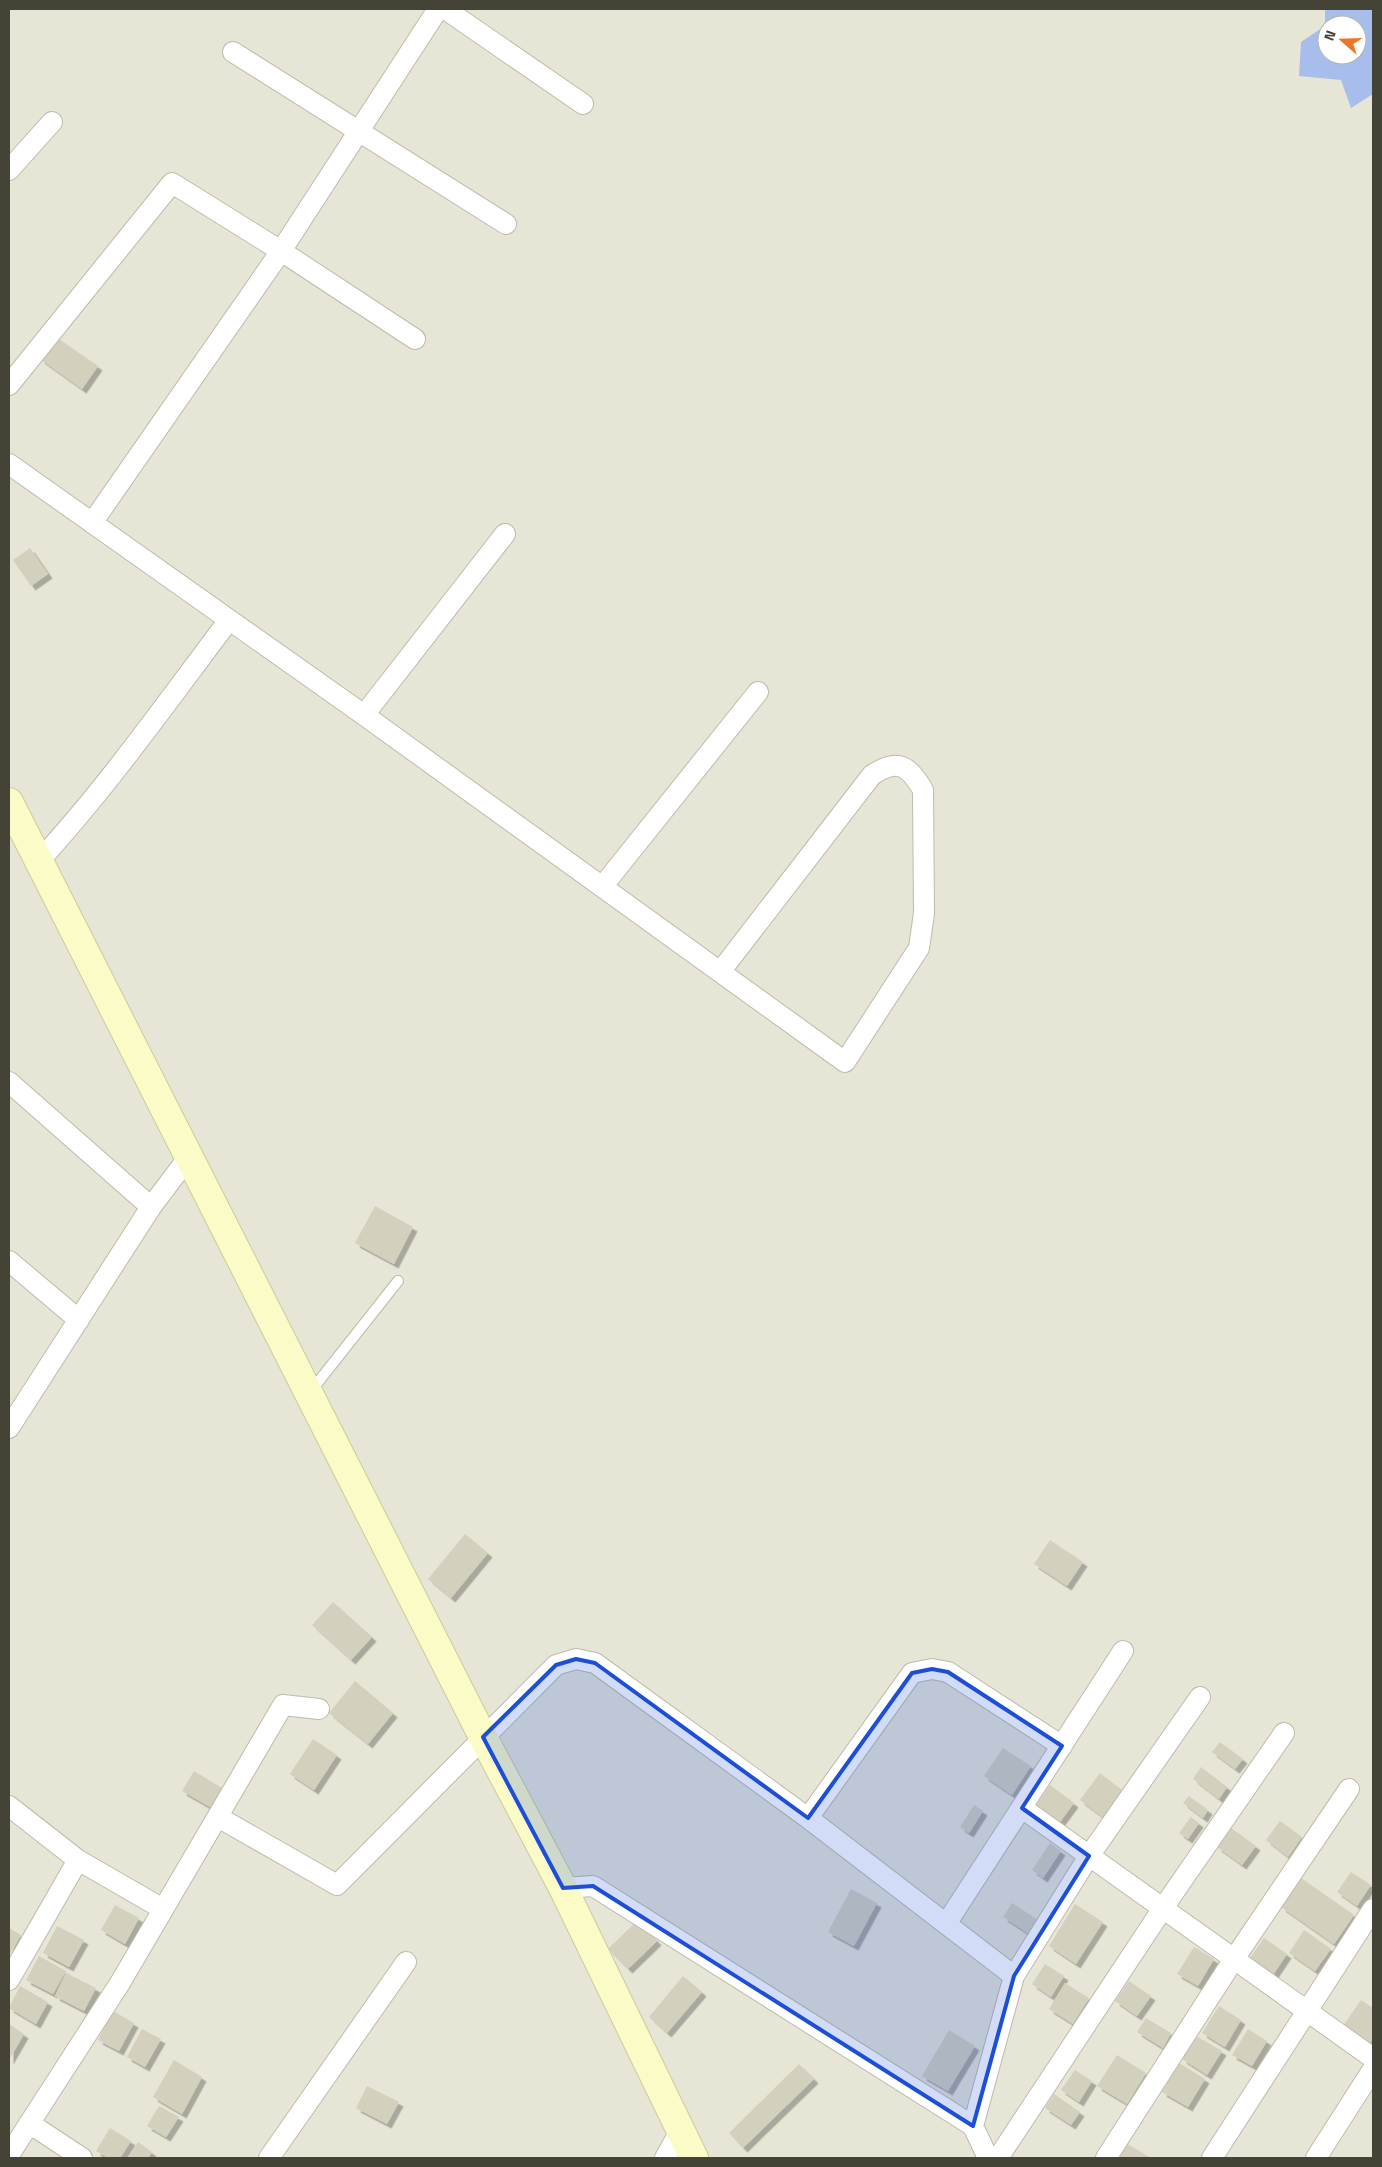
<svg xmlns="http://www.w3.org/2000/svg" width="1382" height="2167" viewBox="0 0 1382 2167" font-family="'Titillium Web',sans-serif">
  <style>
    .residential { fill: #e6e5d6; fill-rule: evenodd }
    .water { fill: #a7beec; fill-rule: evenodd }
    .building { fill: #d3d0bd; filter: url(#shadow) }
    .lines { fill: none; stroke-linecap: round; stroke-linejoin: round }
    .service-casing { stroke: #bdbcaa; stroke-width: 12 }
    .minor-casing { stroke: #bdbcaa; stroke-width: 22 }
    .secondary-casing { stroke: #cdcc97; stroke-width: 30 }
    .service { stroke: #fff; stroke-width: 10 }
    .minor { stroke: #fff; stroke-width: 20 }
    .secondary { stroke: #fbfbc8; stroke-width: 28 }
    .marked { fill: #1d4ed8; fill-opacity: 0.2; stroke: #1d4ed8; stroke-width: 4; stroke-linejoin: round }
  </style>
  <defs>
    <filter id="shadow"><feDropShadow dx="4.5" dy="4.5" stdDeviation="0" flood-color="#0004"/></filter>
  </defs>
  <rect width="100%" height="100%" fill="#f2f2e7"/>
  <path class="residential" d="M 9,9 L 1373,9 L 1373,2158 L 9,2158 ZM 1327,25 L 1357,25 L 1357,55 L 1327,55 Z"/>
  <path class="water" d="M 1325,9 L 1373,9 L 1373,94 L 1351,108 L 1341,80 L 1299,76 L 1301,42 L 1325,26 ZM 1327,25 L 1357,25 L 1357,55 L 1327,55 Z"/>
  <path class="building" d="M 56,337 L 98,366 L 82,389 L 40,359 Z
    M 30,548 L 48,574 L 31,586 L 13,560 Z
    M 375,1206 L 413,1227 L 394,1264 L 355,1243 Z
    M 465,1534 L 488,1553 L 451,1598 L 428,1579 Z
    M 1050,1540 L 1083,1562 L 1067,1586 L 1034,1564 Z
    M 333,1602 L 372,1637 L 351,1660 L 312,1625 Z
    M 355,1681 L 393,1713 L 368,1744 L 329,1713 Z
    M 313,1739 L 337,1755 L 314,1790 L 290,1774 Z
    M 1220,1742 L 1243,1759 L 1235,1769 L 1212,1752 Z
    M 1003,1748 L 1031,1766 L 1012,1795 L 984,1776 Z
    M 1201,1767 L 1227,1787 L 1219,1799 L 1193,1779 Z
    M 194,1771 L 222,1788 L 210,1807 L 182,1791 Z
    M 1100,1773 L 1123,1791 L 1104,1818 L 1080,1800 Z
    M 1050,1785 L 1074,1803 L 1057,1826 L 1033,1809 Z
    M 1189,1796 L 1208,1810 L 1203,1818 L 1183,1803 Z
    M 974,1805 L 983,1811 L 969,1833 L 960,1827 Z
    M 1191,1817 L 1199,1823 L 1188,1839 L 1179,1833 Z
    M 1280,1821 L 1302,1837 L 1288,1857 L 1266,1840 Z
    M 1231,1828 L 1256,1846 L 1242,1865 L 1217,1847 Z
    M 1050,1843 L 1061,1851 L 1043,1878 L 1032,1870 Z
    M 1351,1872 L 1371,1885 L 1357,1906 L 1337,1892 Z
    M 1301,1878 L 1354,1915 L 1334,1944 L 1281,1907 Z
    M 851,1889 L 877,1903 L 854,1946 L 828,1932 Z
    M 1012,1903 L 1038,1920 L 1029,1934 L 1003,1917 Z
    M 1075,1904 L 1103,1922 L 1076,1964 L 1049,1946 Z
    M 115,1905 L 139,1918 L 125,1944 L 101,1930 Z
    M 637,1921 L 657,1941 L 628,1969 L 608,1949 Z
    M 57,1926 L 84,1940 L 69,1967 L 43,1953 Z
    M 9,1928 L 21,1935 L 9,1956 Z
    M 1304,1930 L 1331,1949 L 1315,1971 L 1289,1953 Z
    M 1264,1938 L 1287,1954 L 1271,1978 L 1247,1962 Z
    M 1194,1947 L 1214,1959 L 1198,1986 L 1177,1974 Z
    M 39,1956 L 66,1971 L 53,1994 L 26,1980 Z
    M 1045,1964 L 1064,1976 L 1051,1997 L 1032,1984 Z
    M 66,1973 L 96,1988 L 84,2011 L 55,1996 Z
    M 683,1976 L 702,1992 L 667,2033 L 649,2017 Z
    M 1129,1981 L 1151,1996 L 1137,2016 L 1115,2001 Z
    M 1065,1983 L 1089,1998 L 1073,2024 L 1049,2009 Z
    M 20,1986 L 48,2002 L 36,2024 L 9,2008 Z
    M 1361,2000 L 1373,2008 L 1373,2039 L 1369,2045 L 1343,2026 Z
    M 1219,2006 L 1241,2020 L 1225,2047 L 1202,2033 Z
    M 113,2011 L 134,2023 L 119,2051 L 98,2040 Z
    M 1146,2018 L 1171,2033 L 1163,2048 L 1137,2032 Z
    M 9,2024 L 24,2034 L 9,2060 Z
    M 142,2029 L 161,2039 L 145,2067 L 127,2057 Z
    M 1248,2029 L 1267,2041 L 1252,2066 L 1232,2055 Z
    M 949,2030 L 975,2046 L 948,2091 L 922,2076 Z
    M 1196,2036 L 1222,2051 L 1207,2075 L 1182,2059 Z
    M 1117,2055 L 1146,2073 L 1127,2104 L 1097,2086 Z
    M 174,2060 L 202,2077 L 182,2114 L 153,2097 Z
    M 1179,2063 L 1205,2079 L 1188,2107 L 1162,2092 Z
    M 799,2064 L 814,2079 L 743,2148 L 729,2133 Z
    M 1075,2070 L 1092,2081 L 1079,2102 L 1061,2090 Z
    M 367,2086 L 399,2102 L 387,2124 L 356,2108 Z
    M 1054,2094 L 1080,2112 L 1071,2125 L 1045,2108 Z
    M 159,2106 L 179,2117 L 166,2137 L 147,2126 Z
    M 110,2128 L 131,2141 L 120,2158 L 108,2158 L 96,2151 Z
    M 138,2142 L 152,2152 L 148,2158 L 128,2158 Z
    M 1126,2143 L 1151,2158 L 1117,2158 Z"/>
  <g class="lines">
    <defs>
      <path id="service" d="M 311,1391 L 398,1281"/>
      <path id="minor" d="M 445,9 L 583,104
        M 233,52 L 506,224
        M 9,170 L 52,122
        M 9,385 L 172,183 L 281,251 L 415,339
        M 9,464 L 364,715 L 845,1062 L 919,948 L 924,913 L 923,790 C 908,765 898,758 872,775 L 720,972
        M 92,523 L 281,251 L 438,9
        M 364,715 L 505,534
        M 39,861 C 108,786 167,702 229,620
        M 602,887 L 758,692
        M 9,1082 L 151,1207
        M 9,1261 L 79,1320
        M 9,1428 L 151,1207 L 188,1158
        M 9,1806 L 78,1860 L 163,1909
        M 1022,1808 L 1373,2058
        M 218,1817 L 337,1885 L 556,1665 L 576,1659 L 595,1663 L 808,1818 L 1014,1976 L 973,2126
        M 808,1818 L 912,1673 L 932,1669 L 948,1672 L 1062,1746
        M 563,1888 L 593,1886 L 973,2126 L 988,2158
        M 946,1924 L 1123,1651
        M 1014,1976 L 1089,1856 L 1200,1697
        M 9,1980 L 78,1860
        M 29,2123 L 82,2158
        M 9,2155 L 120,1983 L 283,1705 L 319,1709
        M 269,2158 L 406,1962
        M 665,2158 L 680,2131
        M 998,2158 L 1163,1908 L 1284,1733
        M 1106,2158 L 1234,1959 L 1349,1789
        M 1212,2158 L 1373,1909
        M 1316,2158 L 1373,2069"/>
      <path id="secondary" d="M 9,802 L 483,1737 L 563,1888 L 694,2158"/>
    </defs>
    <use href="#service" class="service-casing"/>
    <use href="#minor" class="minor-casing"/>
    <use href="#secondary" class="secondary-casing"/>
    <use href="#service" class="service"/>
    <use href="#minor" class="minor"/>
    <use href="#secondary" class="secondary"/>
  </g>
  <path class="marked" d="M 576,1659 L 595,1663 L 808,1818 L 912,1673 L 932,1669 L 948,1672 L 1062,1746 L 1022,1808 L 1089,1856 L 1014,1976 L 973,2126 L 593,1886 L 563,1888 L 483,1737 L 556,1665 Z"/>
  <rect width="1382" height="2167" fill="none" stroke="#454336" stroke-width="20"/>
  <g transform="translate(1342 40) rotate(290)"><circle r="24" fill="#ffffff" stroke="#b5b4af"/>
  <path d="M0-4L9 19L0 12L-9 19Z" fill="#ed7523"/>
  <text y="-8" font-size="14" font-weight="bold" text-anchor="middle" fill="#454336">N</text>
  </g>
</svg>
